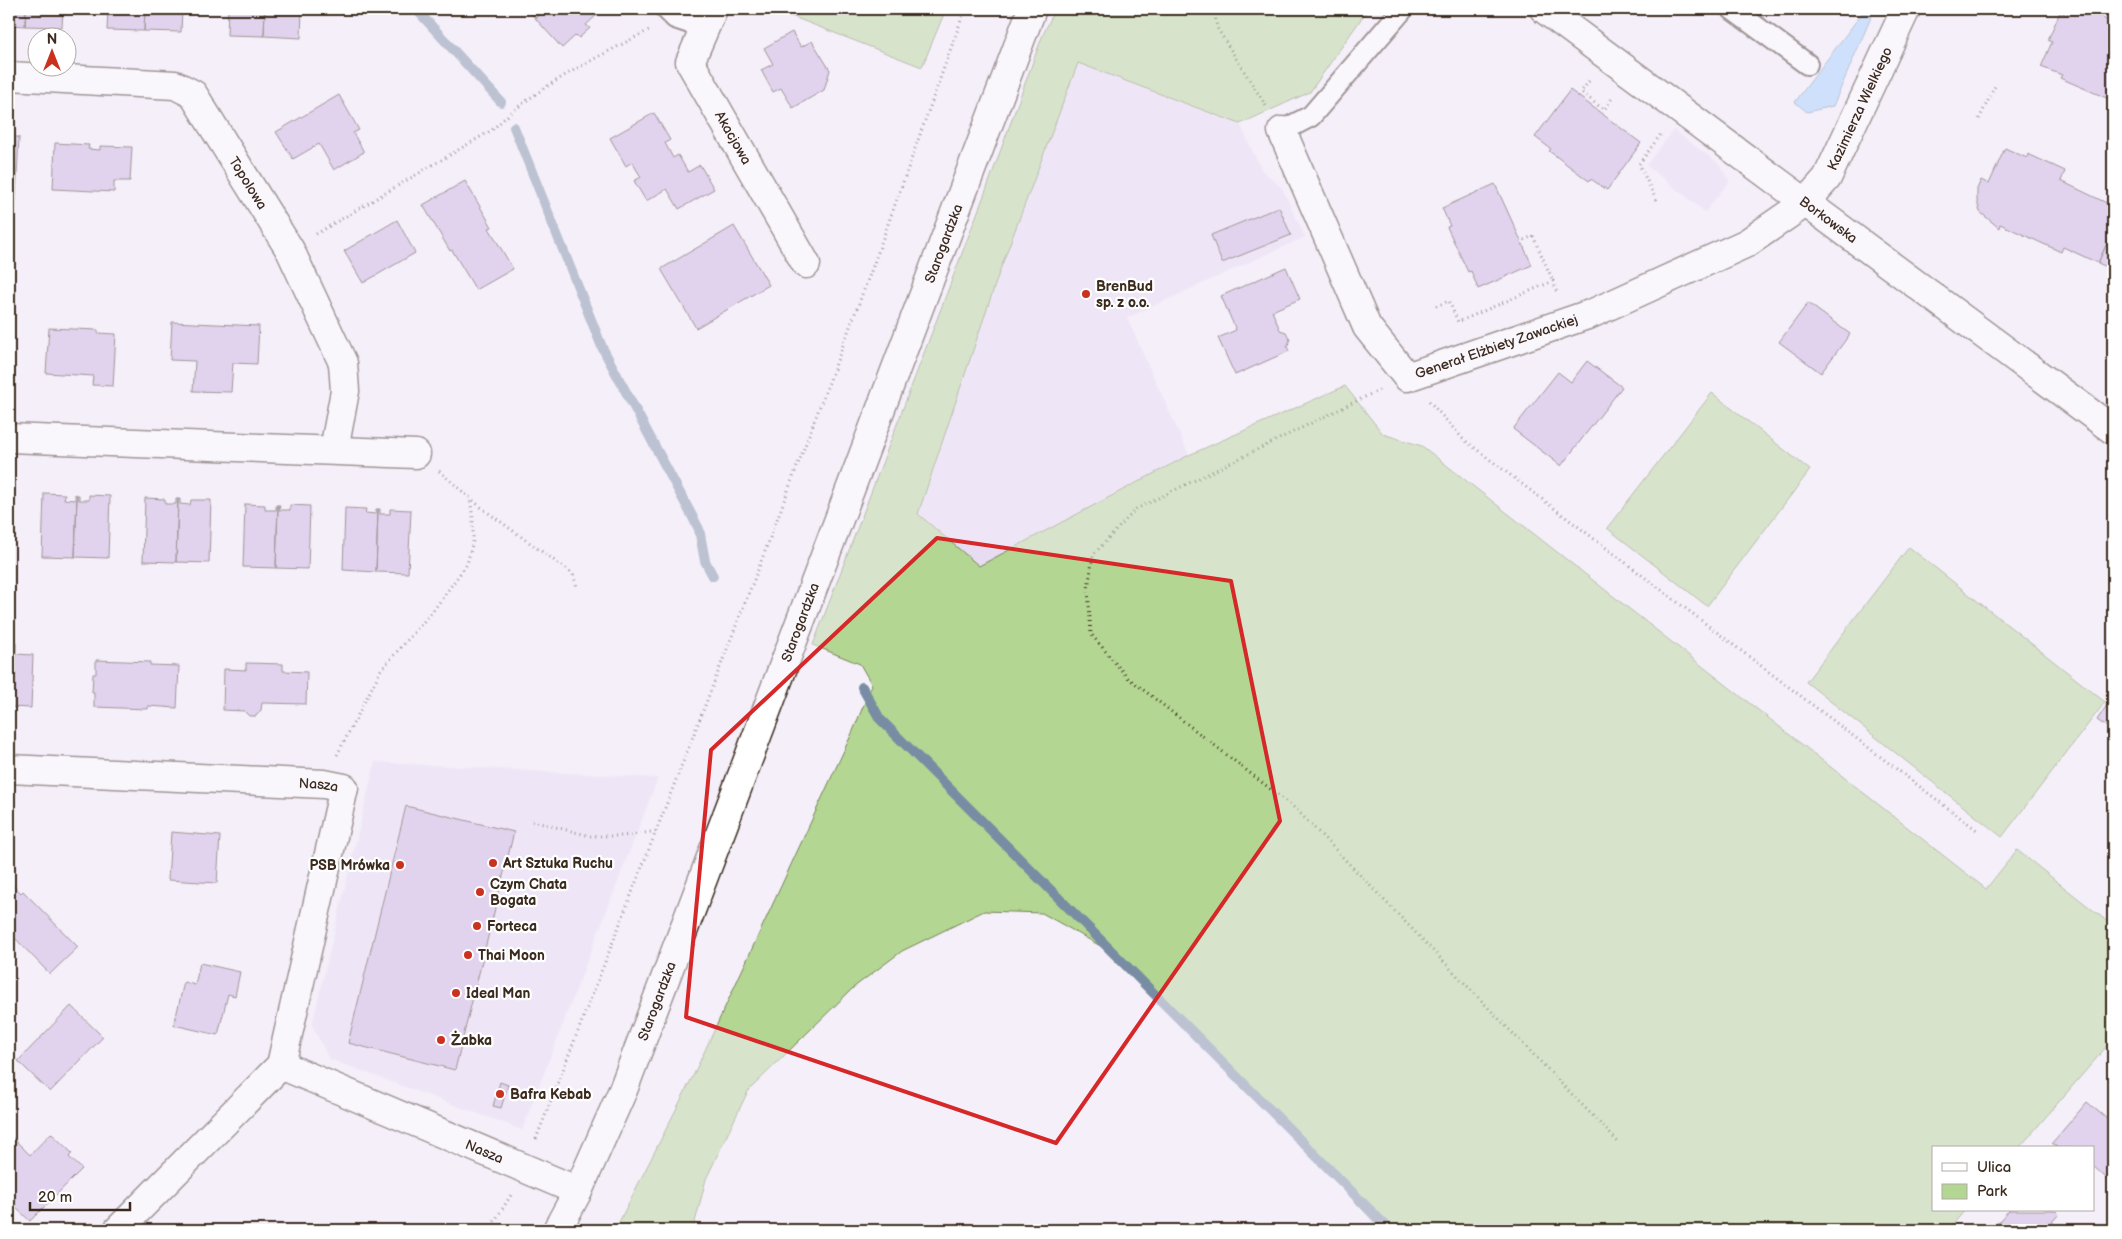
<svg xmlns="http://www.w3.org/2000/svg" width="2122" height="1239" viewBox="0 0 2122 1239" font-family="'Balsamiq Sans',sans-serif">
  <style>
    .built { fill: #e7dcf1 }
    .green { fill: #b3d792; stroke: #778058 }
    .water { fill: #a0cffc; stroke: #788da3 }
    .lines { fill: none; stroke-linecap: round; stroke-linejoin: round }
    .stream { stroke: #788da3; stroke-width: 10 }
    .building { fill: #cab0df; stroke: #3b2a1e }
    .lane-casing { stroke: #3b2a1e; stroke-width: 24 }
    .street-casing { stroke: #3b2a1e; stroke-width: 31 }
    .secondary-casing { stroke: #3b2a1e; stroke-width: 31 }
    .path { stroke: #3b2a1e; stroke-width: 3; stroke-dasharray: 1 4; stroke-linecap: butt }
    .lane { stroke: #fff; stroke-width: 20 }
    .street { stroke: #fff; stroke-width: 28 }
    .secondary { stroke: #fff; stroke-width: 28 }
    .marked { fill: none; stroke: #d62828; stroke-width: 4; stroke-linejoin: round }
    .poi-dot { fill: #c8321e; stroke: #fff; stroke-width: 2 }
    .labels { text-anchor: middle; stroke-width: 4.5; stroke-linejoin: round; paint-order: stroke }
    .street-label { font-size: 14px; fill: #3b2a1e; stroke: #fff }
    .poi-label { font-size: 14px; font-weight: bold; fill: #3b2a1e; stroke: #fff; text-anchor: start }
  </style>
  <rect width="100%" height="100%" fill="#f4eff9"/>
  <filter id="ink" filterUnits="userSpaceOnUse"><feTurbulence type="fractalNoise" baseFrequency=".02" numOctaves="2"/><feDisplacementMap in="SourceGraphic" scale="10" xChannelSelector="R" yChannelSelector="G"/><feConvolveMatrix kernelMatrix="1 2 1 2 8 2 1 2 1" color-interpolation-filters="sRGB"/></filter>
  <g filter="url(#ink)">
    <path class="built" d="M 1078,63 L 1240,124 L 1261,169 L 1282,188 L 1305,237 L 1127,318 L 1189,455 L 979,566 L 918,514 L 1000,270 Z
      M 1674,130 L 1719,164 L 1730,181 L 1705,212 L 1646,165 Z
      M 375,762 L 658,778 L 522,1130 L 329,1059 L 312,1025 Z"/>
    <path class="green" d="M 773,9 L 946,9 L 922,67 Z
      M 1055,9 L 1368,9 L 1310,92 L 1240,124 L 1078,63 L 1000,270 L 918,514 L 979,566 L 1189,455 L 1345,386 L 1383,434 L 1422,446 L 1986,889 L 2017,850 L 2113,926 L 2113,1039 L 2019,1148 L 1933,1148 L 1933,1210 L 1965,1210 L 1948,1230 L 1382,1230 L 1127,961 L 1042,913 L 984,911 L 902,951 L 854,987 L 748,1091 L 706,1179 L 693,1230 L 615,1230 L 694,1074 L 853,731 L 872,685 L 860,664 L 813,645 L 988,185 L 1042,37 Z
      M 1712,393 L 1810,470 L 1707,606 L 1607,528 Z
      M 1909,547 L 2105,702 L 2002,837 L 1806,682 Z"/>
    <path class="water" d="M 1863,12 L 1872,15 L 1833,106 L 1807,112 L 1795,102 Z"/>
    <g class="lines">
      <path class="stream" d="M 416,9 L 501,102
        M 514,127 L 602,347 L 699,529 L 705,561 L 713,576
        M 862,687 L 880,719 L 1390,1230"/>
    </g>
    <path class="building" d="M 9,9 L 26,9 L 25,26 L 9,25 Z
      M 26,9 L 63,9 L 62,27 L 25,26 Z
      M 108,9 L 145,9 L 144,31 L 107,30 Z
      M 145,9 L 182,9 L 181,32 L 144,31 Z
      M 228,9 L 265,9 L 264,36 L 227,35 Z
      M 265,9 L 302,9 L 301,38 L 264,36 Z
      M 527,9 L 546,9 L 535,18 Z
      M 546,9 L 597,9 L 600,12 L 586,25 L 590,28 L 579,38 L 576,35 L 562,48 L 535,18 Z
      M 2070,9 L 2095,9 L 2105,13 L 2102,18 L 2110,21 L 2111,19 L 2113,20 L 2113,98 L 2111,97 L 2109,99 L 2060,78 L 2062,75 L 2041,67 L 2052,42 L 2048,40 L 2060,12 L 2067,15 Z
      M 792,32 L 801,47 L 812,41 L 830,70 L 824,90 L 793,108 L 781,88 L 773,92 L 761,70 L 773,64 L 764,48 Z
      M 1570,90 L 1641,143 L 1607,190 L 1591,179 L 1589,181 L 1549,151 L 1551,149 L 1535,137 Z
      M 339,95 L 359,130 L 353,133 L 364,152 L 334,170 L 319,144 L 293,159 L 276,132 Z
      M 654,113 L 670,140 L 665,143 L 673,158 L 678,155 L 688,172 L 700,165 L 714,189 L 679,209 L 667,189 L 646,201 L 634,181 L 641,177 L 632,162 L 626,166 L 610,138 Z
      M 9,137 L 19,137 L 15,215 L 9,215 Z
      M 55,143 L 89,145 L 88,149 L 100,150 L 100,146 L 132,147 L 130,181 L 114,181 L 114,192 L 53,189 Z
      M 2005,148 L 2027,158 L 2028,154 L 2065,171 L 2061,181 L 2113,206 L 2113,230 L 2098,263 L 2063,247 L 2061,252 L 2000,224 L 1999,228 L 1980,212 L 1977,201 L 1977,189 L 1981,180 L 1989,184 Z
      M 465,181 L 492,227 L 489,228 L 513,269 L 476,290 L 452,250 L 450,251 L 423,205 Z
      M 1495,184 L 1532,265 L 1478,289 L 1471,271 L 1468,272 L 1447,227 L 1450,226 L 1442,208 Z
      M 1279,207 L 1291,235 L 1222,263 L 1211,235 Z
      M 397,220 L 415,253 L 363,283 L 344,251 Z
      M 734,226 L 769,285 L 696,328 L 661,269 Z
      M 2113,230 L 2113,270 L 2098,263 Z
      M 1286,267 L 1300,299 L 1272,311 L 1280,330 L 1286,332 L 1290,340 L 1287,347 L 1289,351 L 1235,375 L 1218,338 L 1236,330 L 1221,296 Z
      M 1808,303 L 1850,334 L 1821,373 L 1779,342 Z
      M 172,322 L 259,326 L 257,364 L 233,363 L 231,392 L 193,391 L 195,361 L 170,360 Z
      M 49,328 L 98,330 L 98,333 L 116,334 L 113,386 L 92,385 L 93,376 L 46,373 Z
      M 1587,361 L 1622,387 L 1561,466 L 1513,429 L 1558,372 L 1571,382 Z
      M 44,493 L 65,494 L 64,499 L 75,500 L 75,494 L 77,495 L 75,557 L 42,556 Z
      M 77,495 L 79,495 L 79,500 L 89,500 L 89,495 L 110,496 L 108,558 L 75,557 Z
      M 145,498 L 165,499 L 165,504 L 176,504 L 176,499 L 178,499 L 176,562 L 143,561 Z
      M 178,499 L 180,499 L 180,504 L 190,505 L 191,500 L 211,500 L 209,563 L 176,562 Z
      M 245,504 L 265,505 L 265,510 L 276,510 L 276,505 L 278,505 L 276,568 L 243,567 Z
      M 278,505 L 280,505 L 279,510 L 290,510 L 290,505 L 310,506 L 308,569 L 276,568 Z
      M 345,508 L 366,509 L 365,513 L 376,514 L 376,509 L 378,509 L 376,572 L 343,570 Z
      M 378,509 L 380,509 L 380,514 L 390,514 L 390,509 L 411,510 L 408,573 L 376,572 Z
      M 9,642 L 16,642 L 16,654 L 33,655 L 31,708 L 9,707 Z
      M 96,660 L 150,662 L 150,665 L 179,666 L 177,708 L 148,706 L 148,709 L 94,707 L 94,692 L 92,692 L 93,674 L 96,674 Z
      M 246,663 L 283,664 L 283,671 L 307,672 L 306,704 L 262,703 L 261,710 L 256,716 L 249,716 L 244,711 L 223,710 L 224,669 L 246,670 Z
      M 2113,696 L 2113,731 L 2097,720 Z
      M 406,806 L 514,832 L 455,1070 L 348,1043 Z
      M 171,832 L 220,836 L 217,883 L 168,880 Z
      M 9,881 L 21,893 L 23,891 L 78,947 L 50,974 L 9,932 Z
      M 200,963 L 240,972 L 235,996 L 228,994 L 218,1035 L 174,1025 L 184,982 L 195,985 Z
      M 71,1006 L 103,1037 L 50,1092 L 18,1061 Z
      M 500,1082 L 508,1085 L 501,1108 L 493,1106 Z
      M 2087,1102 L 2113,1124 L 2113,1133 L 2110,1136 L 2113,1138 L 2113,1184 L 2093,1166 L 2093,1148 L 2058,1148 L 2052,1143 Z
      M 51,1133 L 72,1153 L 69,1157 L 82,1169 L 30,1221 L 13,1205 L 9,1207 L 9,1139 L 11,1136 L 30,1155 Z
      M 2009,1210 L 2055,1210 L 2059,1214 L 2052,1222 L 2062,1230 L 1996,1230 L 1993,1228 Z"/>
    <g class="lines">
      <defs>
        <path id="lane" d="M 666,9 L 675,18 L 705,28
          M 1732,9 L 1807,64
          M 1282,131 L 1311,116 L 1403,9"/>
        <g id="street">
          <path id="s1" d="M 713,9 L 690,62 L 806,264"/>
          <path id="s2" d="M 9,76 L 175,85 L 193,94 L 290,250 L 343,363 L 345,391 L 334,450"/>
          <path id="s3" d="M 1282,131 L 1367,327 L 1407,377 L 1593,313 L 1747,243 L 1805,203 L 1827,178 L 1906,9"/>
          <path d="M 9,438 L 416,454"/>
          <path id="s4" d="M 9,769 L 324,784 L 344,788 L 281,1065 L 118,1230"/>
          <path id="s5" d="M 281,1065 L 578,1191"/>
        </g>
        <g id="secondary">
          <path id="s6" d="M 1544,9 L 2113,430"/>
          <path id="s7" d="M 557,1230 L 578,1191 L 623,1090 L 1032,9"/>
        </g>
      </defs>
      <use href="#lane" class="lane-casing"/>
      <use href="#street" class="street-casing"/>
      <use href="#secondary" class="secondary-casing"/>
      <path class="path" d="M 1214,9 L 1217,28 L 1266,106
        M 1589,81 L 1581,92 L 1604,110 L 1613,97
        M 1979,119 L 1996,84
        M 1656,200 L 1639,164 L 1661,134
        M 316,234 L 492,130 C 536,86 595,59 649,30
        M 1524,240 L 1533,236 L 1553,281
        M 1436,306 L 1449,301 L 1458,322 L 1553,281 L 1557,293
        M 1379,390 L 1136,509 L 1093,555 L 1088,589 L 1091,634 L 1127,677 L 1296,809 L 1620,1144
        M 1429,401 L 1463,439 L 1978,831
        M 439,471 L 483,509 L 573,574 L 577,587
        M 337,755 L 381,670 L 433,611 L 467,564 L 473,541 L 473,519 L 470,498
        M 532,821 L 590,836 L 623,836 L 658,831
        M 536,1139 L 759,567 L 873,266 L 965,9
        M 489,1230 L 511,1195"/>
      <use href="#lane" class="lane"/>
      <use href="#street" class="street"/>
      <use href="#secondary" class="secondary"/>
    </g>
  </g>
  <path d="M0 0H2122V1239H0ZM 937,538 L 1231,581 L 1280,821 L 1056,1143 L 686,1017 L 711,750 Z" fill="#f4eff9" fill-opacity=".55" fill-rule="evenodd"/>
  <path class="marked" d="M 937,538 L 1231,581 L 1280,821 L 1056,1143 L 686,1017 L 711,750 Z"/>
  <g class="poi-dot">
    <circle cx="1086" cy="294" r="5"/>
    <circle cx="493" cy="863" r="5"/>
    <circle cx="400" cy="865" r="5"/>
    <circle cx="480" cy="892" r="5"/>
    <circle cx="477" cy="926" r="5"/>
    <circle cx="468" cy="955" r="5"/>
    <circle cx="456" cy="993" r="5"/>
    <circle cx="441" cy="1040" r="5"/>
    <circle cx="500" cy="1094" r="5"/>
  </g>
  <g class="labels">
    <g class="street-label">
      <text dy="5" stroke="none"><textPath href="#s3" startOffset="824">Kazimierza Wielkiego</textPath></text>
      <text dy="5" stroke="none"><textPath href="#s1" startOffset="145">Akacjowa</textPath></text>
      <text dy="5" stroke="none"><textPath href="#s2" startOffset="291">Topolowa</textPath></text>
      <text dy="5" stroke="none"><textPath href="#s6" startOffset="354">Borkowska</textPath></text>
      <text dy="5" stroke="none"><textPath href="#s7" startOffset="1060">Starogardzka</textPath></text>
      <text dy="5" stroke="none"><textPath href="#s3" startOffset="372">Generał Elżbiety Zawackiej</textPath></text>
      <text dy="5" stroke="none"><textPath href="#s7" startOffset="655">Starogardzka</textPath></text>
      <text dy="5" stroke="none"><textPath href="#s4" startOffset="310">Nasza</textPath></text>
      <text dy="5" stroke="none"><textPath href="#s7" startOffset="250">Starogardzka</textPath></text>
      <text dy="5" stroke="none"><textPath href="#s5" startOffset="221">Nasza</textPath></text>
    </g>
    <g class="poi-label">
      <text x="1096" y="291">BrenBud<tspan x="1096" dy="16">sp. z o.o.</tspan></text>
      <text x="503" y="868">Art Sztuka Ruchu</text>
      <text x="390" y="870" text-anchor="end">PSB Mrówka</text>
      <text x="490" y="889">Czym Chata<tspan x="490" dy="16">Bogata</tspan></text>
      <text x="487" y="931">Forteca</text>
      <text x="478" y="960">Thai Moon</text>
      <text x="466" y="998">Ideal Man</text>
      <text x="451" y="1045">Żabka</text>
      <text x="510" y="1099">Bafra Kebab</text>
    </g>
  </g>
  <rect width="2122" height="1239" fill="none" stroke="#fff" stroke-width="30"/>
  <rect x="15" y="15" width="2092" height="1209" fill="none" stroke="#3b2a1e" stroke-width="2" filter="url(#ink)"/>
  <rect x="1932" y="1146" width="162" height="65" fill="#ffffff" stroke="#b1aaa5"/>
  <rect x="1942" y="1163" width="25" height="8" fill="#ffffff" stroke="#b1aaa5"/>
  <text x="1977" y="1172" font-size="15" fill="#3b2a1e">Ulica</text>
  <rect x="1942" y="1184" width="25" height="15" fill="#b3d792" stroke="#b1aaa5"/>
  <text x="1977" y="1196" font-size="15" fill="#3b2a1e">Park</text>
  <g transform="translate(52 52)"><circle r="24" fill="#ffffff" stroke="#b1aaa5"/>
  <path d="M0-4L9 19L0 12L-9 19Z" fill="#c8321e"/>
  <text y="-8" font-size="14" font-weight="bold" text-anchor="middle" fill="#3b2a1e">N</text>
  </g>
  <path d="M30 1202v8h100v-8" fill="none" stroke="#3b2a1e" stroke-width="2.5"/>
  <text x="38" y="1202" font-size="15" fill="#3b2a1e" stroke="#ffffff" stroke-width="4" paint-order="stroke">20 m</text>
</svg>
